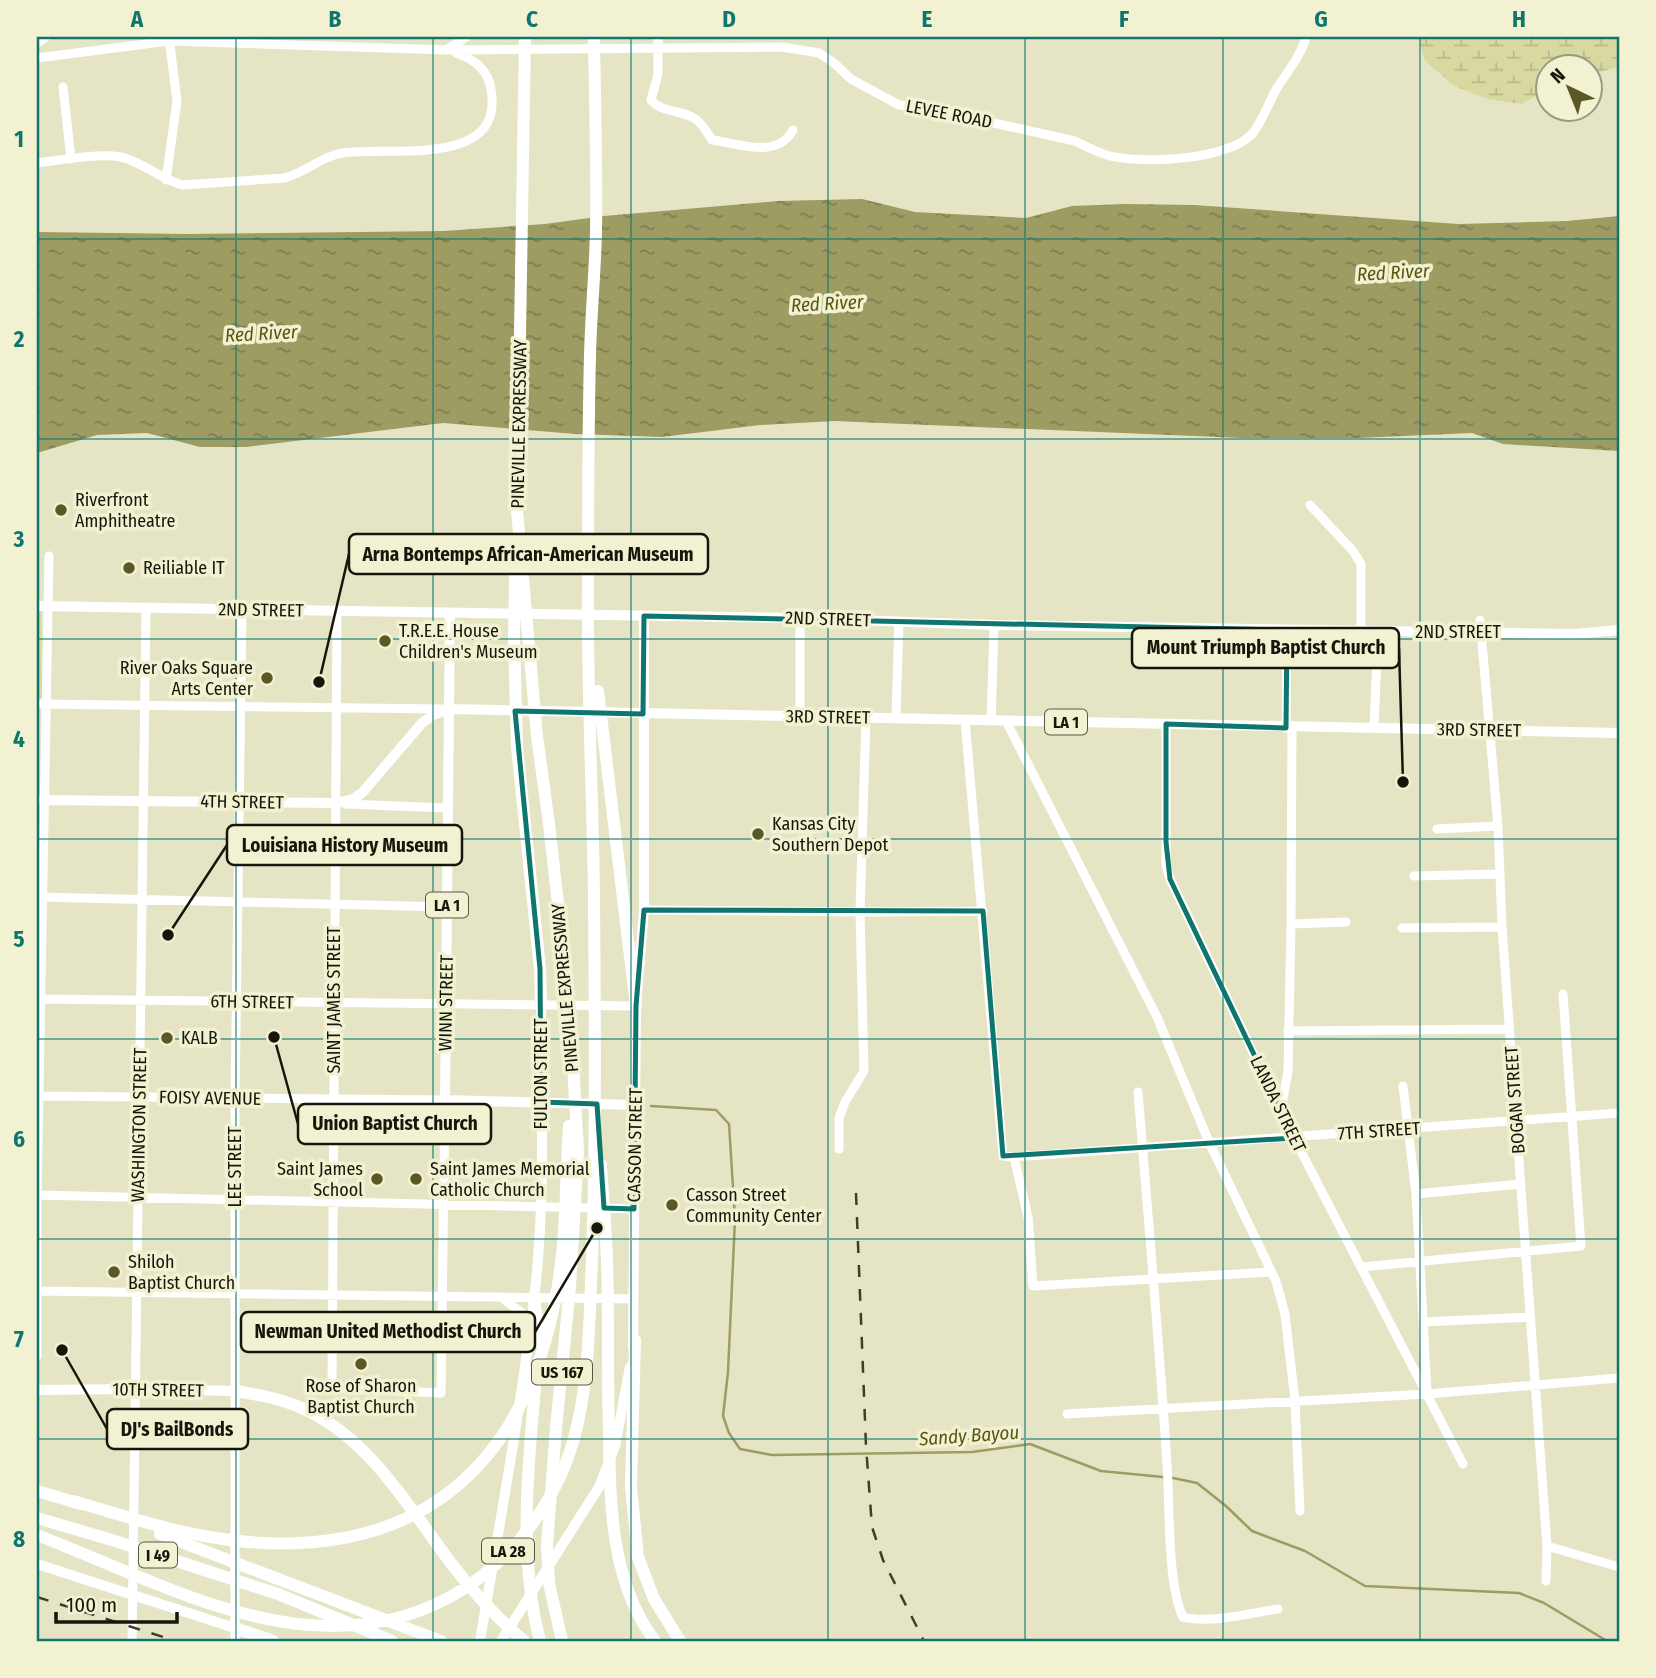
<svg xmlns="http://www.w3.org/2000/svg" width="1656" height="1678" viewBox="0 0 1656 1678" font-family="'Fira Sans Condensed',sans-serif">
  <style>
    .wetland { fill: url(#wetland-marsh) }
    .park { fill: #d8d8a1 }
    .water { fill: url(#water-ripples) }
    .lines { fill: none; stroke-linecap: round; stroke-linejoin: round }
    .stream { stroke: #9d9c62; stroke-width: 2.5 }
    .minor { stroke: #fff; stroke-width: 9 }
    .major { stroke: #fff; stroke-width: 10 }
    .highway { stroke: #fff; stroke-width: 12 }
    .rail { stroke: #3e3e2f; stroke-width: 2.5; stroke-dasharray: 12 12; stroke-linecap: butt }
    .marked { fill: none; stroke: #0f766e; stroke-width: 5; stroke-linejoin: round }
    .grid { fill: none; stroke: #0f766e; stroke-width: 2; stroke-opacity: 0.55 }
    .poi-dot { fill: #5a5925; stroke: #f2f2d3; stroke-width: 2.5 }
    .labels { text-anchor: middle; stroke-width: 7; stroke-linejoin: round; paint-order: stroke }
    .shield { fill: #f2f2d3; stroke: #585847; stroke-width: 2 }
    .shield-label { font-size: 16px; font-weight: bold; fill: #16160b }
    .street-label { font-size: 18px; fill: #16160b; stroke: #f2f2d3 }
    .poi-label { font-size: 18px; fill: #16160b; stroke: #f2f2d3; text-anchor: start }
    .water-label { font-size: 19px; font-style: italic; fill: #575610; stroke: #f2f2d3 }
    .leader { fill: none; stroke: #16160b; stroke-width: 2.5 }
    .callout-dot { fill: #16160b; stroke: #f2f2d3; stroke-width: 2.5 }
    .callout { fill: #f2f2d3; stroke: #16160b; stroke-width: 2.5 }
    .callout-label { font-size: 19px; text-anchor: middle; font-weight: bold; fill: #16160b }
    .neatline { fill: none; stroke: #0f766e; stroke-width: 2.5 }
    .grid-label { font-size: 23px; text-anchor: middle; font-weight: bold; fill: #0f766e }
  </style>
  <defs>
    <pattern id="wetland-marsh" width="20" height="14" patternUnits="userSpaceOnUse" patternTransform="scale(1.75)"><rect width="20" height="14" fill="#d8d8a1"/><path d="M1 5h8M5 5V1M11 12h8M15 12V8" fill="none" stroke="#b9b989"/></pattern>
    <pattern id="water-ripples" width="26" height="14" patternUnits="userSpaceOnUse" patternTransform="scale(1.75)"><rect width="26" height="14" fill="#9d9c62"/><path d="M2 4q2-2 4 0t4 0M15 11q2-2 4 0t4 0" fill="none" stroke="#7f7e4f"/></pattern>
  </defs>
  <rect width="100%" height="100%" fill="#e5e5c6"/>
  <path class="wetland" d="M 1418,37 L 1619,37 L 1619,67 L 1590,74 L 1590,66 L 1548,66 L 1547,90 L 1521,104 L 1488,99 L 1456,87 L 1425,61 Z"/>
  <path class="park" d="M 37,608 L 41,608 L 42,698 L 37,698 Z"/>
  <path class="water" d="M 862,199 L 915,212 L 1026,218 L 1072,206 L 1125,204 L 1194,205 L 1458,224 L 1567,221 L 1619,216 L 1619,451 L 1503,444 L 1472,433 L 1358,438 L 1241,438 L 834,421 L 760,425 L 662,437 L 576,434 L 443,423 L 246,447 L 200,447 L 147,433 L 97,435 L 37,453 L 37,232 L 188,234 L 444,231 L 545,224 L 604,216 L 778,201 Z"/>
  <g class="lines">
    <path class="stream" d="M 651,1106 L 716,1110 L 729,1124 L 735,1219 L 728,1372 L 723,1416 L 729,1433 L 740,1449 L 772,1455 L 972,1452 L 1030,1444 L 1101,1471 L 1173,1478 L 1197,1483 L 1226,1506 L 1252,1531 L 1305,1551 L 1365,1586 L 1519,1593 L 1544,1603 L 1607,1641"/>
    <path class="minor" d="M 658,37 L 658,74 L 651,100 C 660,112 681,110 694,118 C 702,123 707,132 712,140 C 737,143 777,160 793,130
      M 37,43 L 46,37
      M 448,49 L 466,37
      M 37,58 L 169,41 L 447,50 L 782,47 L 819,53 L 834,63 L 851,79 L 899,105 L 936,110 L 1075,141 C 1087,147 1098,153 1110,156 C 1144,164 1225,160 1251,135 C 1259,128 1270,100 1277,88 C 1287,72 1301,56 1306,37
      M 63,87 L 71,159
      M 37,163 C 60,160 98,153 121,157 C 143,162 160,179 182,185 L 284,178 C 306,173 321,156 343,153 C 391,146 505,169 491,89 C 488,69 474,59 456,53
      M 166,180 L 177,101 L 169,37
      M 1310,505 L 1353,551 L 1361,564 L 1361,631
      M 800,618 L 800,716
      M 1480,620 L 1498,826 L 1502,927 L 1547,1546 L 1546,1581
      M 37,704 L 444,709
      M 896,717 L 899,621
      M 965,720 L 1003,1156 L 1014,1157 L 1028,1217 L 1033,1286 L 1271,1272
      M 991,721 L 994,625
      M 1006,721 L 1157,1017 L 1209,1142 L 1276,1281 L 1285,1314 L 1295,1401 L 1300,1511
      M 1166,724 L 1166,864 L 1170,879 L 1294,1138 L 1463,1464
      M 1286,728 L 1287,630
      M 1374,728 L 1378,631
      M 345,804 L 448,808
      M 1437,829 L 1498,826
      M 1414,876 L 1499,874
      M 37,897 L 447,907
      M 644,910 L 860,912 L 983,911
      M 1291,924 L 1346,922
      M 1402,928 L 1502,927
      M 37,999 L 636,1006
      M 1288,1031 L 1509,1029
      M 1403,1086 L 1416,1194 L 1427,1391
      M 1138,1092 C 1148,1216 1159,1340 1167,1464 C 1170,1504 1167,1584 1183,1617 C 1209,1624 1251,1613 1278,1609
      M 37,1096 C 173,1097 309,1099 445,1100 L 441,1393 L 332,1388 C 334,1129 336,870 337,611
      M 1281,1110 L 1288,1071 L 1291,924 L 1292,728
      M 839,1149 L 839,1118 L 845,1102 L 864,1071 L 860,912 L 866,718
      M 1014,1157 L 1619,1113
      M 1416,1194 L 1521,1184
      M 37,1195 L 634,1209
      M 1362,1267 L 1581,1246 L 1563,994
      M 37,1291 L 633,1299
      M 502,1298 L 525,1315 L 530,1326
      M 1423,1322 L 1531,1317
      M 37,1356 L 37,1195 L 49,556
      M 1067,1414 L 1427,1394 L 1619,1378
      M 1547,1546 L 1619,1567
      M 132,1641 L 146,608
      M 235,1641 L 235,1098 L 242,609"/>
    <path class="major" d="M 37,606 L 800,618 L 994,625 L 1575,634 L 1619,630
      M 450,613 L 445,1100 L 636,1105
      M 37,800 L 336,803 L 353,799 L 362,793 L 422,723 L 433,715 L 449,709 L 1619,733
      M 633,1348 L 636,1006 L 644,910 L 644,616
      M 37,1390 L 135,1389 L 236,1391
      M 37,1564 L 235,1628
      M 480,1641 C 499,1527 520,1413 534,1299 C 546,1202 541,1102 541,1005
      M 501,1641 L 599,1487 L 615,1446 L 630,1367"/>
    <path class="highway" d="M 525,37 L 517,511 L 537,736 L 549,824 L 565,966 L 567,1016 L 572,1047 L 578,1151 L 570,1287 L 556,1428 L 547,1545 L 549,1583 L 562,1641
      M 515,578 L 514,637 L 517,747 L 540,969 L 541,1005
      M 598,691 L 636,1006
      M 601,1165 C 603,1197 606,1229 607,1261 C 609,1318 607,1375 609,1431 C 610,1502 610,1582 655,1641
      M 534,1297 L 540,1342
      M 635,1340 L 631,1487 L 638,1557 L 654,1599 L 680,1641
      M 536,1378 C 528,1464 518,1557 540,1641
      M 236,1391 C 260,1395 282,1399 304,1409 C 372,1440 410,1510 454,1567 C 475,1594 498,1619 524,1641
      M 37,1491 L 81,1504
      M 73,1501 C 128,1517 181,1535 238,1541 C 411,1559 519,1474 554,1306 C 567,1248 565,1185 569,1126
      M 37,1518 L 112,1540 L 278,1594 L 392,1641
      M 160,1534 L 441,1641
      M 37,1535 C 172,1587 324,1678 465,1588 C 516,1555 556,1500 573,1442 C 590,1383 589,1319 592,1259 C 596,1139 595,1019 594,899 C 593,797 587,694 588,591 C 588,512 588,434 590,355 C 591,314 595,273 596,232 C 597,167 595,102 594,37
      M 235,1628 L 273,1641"/>
    <path class="rail" d="M 856,1193 L 866,1446 L 872,1527 L 883,1560 L 924,1641
      M 37,1597 L 176,1641"/>
  </g>
  <path class="marked" d="M 644,616 L 1287,630 L 1286,728 L 1166,724 L 1166,842 L 1170,879 L 1294,1138 L 1003,1156 L 983,911 L 644,910 L 636,1006 L 634,1209 L 604,1208 L 597,1104 L 541,1102 L 540,969 L 515,711 L 643,714 Z"/>
  <path class="grid" d="M 236,37 L 236,1641M 433,37 L 433,1641M 631,37 L 631,1641M 828,37 L 828,1641M 1025,37 L 1025,1641M 1223,37 L 1223,1641M 1420,37 L 1420,1641M 37,239 L 1619,239M 37,439 L 1619,439M 37,639 L 1619,639M 37,839 L 1619,839M 37,1039 L 1619,1039M 37,1239 L 1619,1239M 37,1439 L 1619,1439"/>
  <g class="poi-dot">
    <circle cx="61" cy="510" r="7"/>
    <circle cx="129" cy="568" r="7"/>
    <circle cx="385" cy="641" r="7"/>
    <circle cx="267" cy="678" r="7"/>
    <circle cx="758" cy="834" r="7"/>
    <circle cx="167" cy="1038" r="7"/>
    <circle cx="377" cy="1179" r="7"/>
    <circle cx="416" cy="1179" r="7"/>
    <circle cx="672" cy="1205" r="7"/>
    <circle cx="114" cy="1272" r="7"/>
    <circle cx="361" cy="1364" r="7"/>
  </g>
  <g class="labels">
    <g class="shield">
      <rect x="1045" y="709.5" width="42" height="25" rx="5"/>
      <rect x="426" y="892.5" width="42" height="25" rx="5"/>
      <rect x="532" y="1359.5" width="60" height="25" rx="5"/>
      <rect x="482" y="1538.5" width="52" height="25" rx="5"/>
      <rect x="139" y="1542.5" width="38" height="25" rx="5"/>
    </g>
    <g class="shield-label">
      <text x="1066" y="728">LA 1</text>
      <text x="447" y="911">LA 1</text>
      <text x="562" y="1378">US 167</text>
      <text x="508" y="1557">LA 28</text>
      <text x="158" y="1561">I 49</text>
    </g>
    <g class="street-label">
      <text transform="translate(949 114) rotate(11)" y="6">LEVEE ROAD</text>
      <text transform="translate(519 424) rotate(-89)" y="6">PINEVILLE EXPRESSWAY</text>
      <text transform="translate(261 610) rotate(1)" y="6">2ND STREET</text>
      <text transform="translate(828 619) rotate(2)" y="6">2ND STREET</text>
      <text x="1458" y="638">2ND STREET</text>
      <text transform="translate(828 717) rotate(1)" y="6">3RD STREET</text>
      <text transform="translate(1479 730) rotate(1)" y="6">3RD STREET</text>
      <text transform="translate(242 802) rotate(1)" y="6">4TH STREET</text>
      <text transform="translate(565 988) rotate(-95)" y="6">PINEVILLE EXPRESSWAY</text>
      <text transform="translate(334 1000) rotate(-90)" y="6">SAINT JAMES STREET</text>
      <text transform="translate(252 1002) rotate(1)" y="6">6TH STREET</text>
      <text transform="translate(446 1003) rotate(-89)" y="6">WINN STREET</text>
      <text transform="translate(541 1074) rotate(-90)" y="6">FULTON STREET</text>
      <text transform="translate(210 1098) rotate(1)" y="6">FOISY AVENUE</text>
      <text transform="translate(1515 1100) rotate(-94)" y="6">BOGAN STREET</text>
      <text transform="translate(1278 1104) rotate(64)" y="6">LANDA STREET</text>
      <text transform="translate(139 1125) rotate(-89)" y="6">WASHINGTON STREET</text>
      <text transform="translate(1379 1131) rotate(-4)" y="6">7TH STREET</text>
      <text transform="translate(635 1145) rotate(-89)" y="6">CASSON STREET</text>
      <text transform="translate(235 1167) rotate(-90)" y="6">LEE STREET</text>
      <text transform="translate(158 1390) rotate(1)" y="6">10TH STREET</text>
    </g>
    <g class="poi-label">
      <text x="75" y="506">Riverfront<tspan x="75" dy="21">Amphitheatre</tspan></text>
      <text x="143" y="574">Reiliable IT</text>
      <text x="399" y="637">T.R.E.E. House<tspan x="399" dy="21">Children's Museum</tspan></text>
      <text x="253" y="674" text-anchor="end">River Oaks Square<tspan x="253" dy="21">Arts Center</tspan></text>
      <text x="772" y="830">Kansas City<tspan x="772" dy="21">Southern Depot</tspan></text>
      <text x="181" y="1044">KALB</text>
      <text x="363" y="1175" text-anchor="end">Saint James<tspan x="363" dy="21">School</tspan></text>
      <text x="430" y="1175">Saint James Memorial<tspan x="430" dy="21">Catholic Church</tspan></text>
      <text x="686" y="1201">Casson Street<tspan x="686" dy="21">Community Center</tspan></text>
      <text x="128" y="1268">Shiloh<tspan x="128" dy="21">Baptist Church</tspan></text>
      <text x="361" y="1392" text-anchor="middle">Rose of Sharon<tspan x="361" dy="21">Baptist Church</tspan></text>
    </g>
    <g class="water-label">
      <text transform="translate(1393 272) rotate(-3)" y="7">Red River</text>
      <text transform="translate(827 303) rotate(-3)" y="7">Red River</text>
      <text transform="translate(261 333) rotate(-3)" y="7">Red River</text>
      <text transform="translate(969 1435) rotate(-4)" y="7">Sandy Bayou</text>
    </g>
  </g>
  <path class="leader" d="M319 682L349 554M1403 782L1399 648M168 935L227 845M274 1037L298 1124M597 1228L535 1332M62 1350L107 1429"/>
  <g class="callout-dot">
    <circle cx="319" cy="682" r="7"/>
    <circle cx="1403" cy="782" r="7"/>
    <circle cx="168" cy="935" r="7"/>
    <circle cx="274" cy="1037" r="7"/>
    <circle cx="597" cy="1228" r="7"/>
    <circle cx="62" cy="1350" r="7"/>
  </g>
  <g class="callout">
    <rect x="349" y="534" width="359" height="40" rx="7"/>
    <rect x="1132" y="628" width="267" height="40" rx="7"/>
    <rect x="227" y="825" width="235" height="40" rx="7"/>
    <rect x="298" y="1104" width="193" height="40" rx="7"/>
    <rect x="241" y="1312" width="294" height="40" rx="7"/>
    <rect x="107" y="1409" width="141" height="40" rx="7"/>
  </g>
  <g class="callout-label">
    <text x="528" y="561">Arna Bontemps African-American Museum</text>
    <text x="1266" y="654">Mount Triumph Baptist Church</text>
    <text x="345" y="852">Louisiana History Museum</text>
    <text x="395" y="1130">Union Baptist Church</text>
    <text x="388" y="1338">Newman United Methodist Church</text>
    <text x="177" y="1436">DJ's BailBonds</text>
  </g>
  <rect width="1656" height="1678" fill="none" stroke="#f2f2d3" stroke-width="77"/>
  <g transform="translate(1569 88) rotate(317)"><circle r="33" fill="#f2f2d3" stroke="#9a9a83" stroke-width="2"/>
  <path d="M0-5L12 26L0 18L-12 26Z" fill="#5a5925"/>
  <text y="-10" font-size="19" font-weight="bold" text-anchor="middle" fill="#16160b">N</text>
  </g>
  <path d="M56 1612v10h121v-10" fill="none" stroke="#16160b" stroke-width="3.5"/>
  <text x="66" y="1612" font-size="21" fill="#16160b" stroke="#f2f2d3" stroke-width="5" paint-order="stroke">100 m</text>
  <rect x="38" y="38" width="1580" height="1602" class="neatline"/>
  <g class="grid-label">
    <text x="137" y="27">A</text>
    <text x="335" y="27">B</text>
    <text x="532" y="27">C</text>
    <text x="729" y="27">D</text>
    <text x="927" y="27">E</text>
    <text x="1124" y="27">F</text>
    <text x="1321" y="27">G</text>
    <text x="1519" y="27">H</text>
    <text x="19" y="147">1</text>
    <text x="19" y="347">2</text>
    <text x="19" y="547">3</text>
    <text x="19" y="747">4</text>
    <text x="19" y="947">5</text>
    <text x="19" y="1147">6</text>
    <text x="19" y="1347">7</text>
    <text x="19" y="1547">8</text>
  </g>
</svg>
